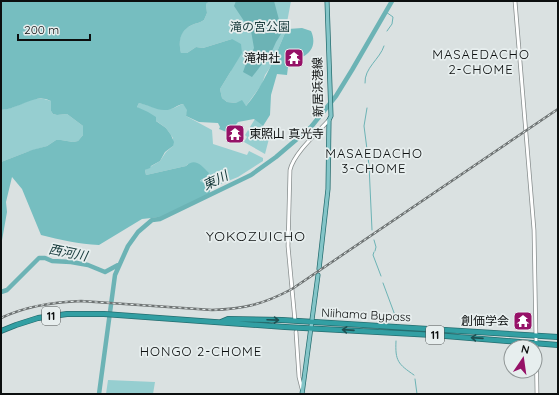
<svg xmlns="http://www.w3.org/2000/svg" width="559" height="395" viewBox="0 0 559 395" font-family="Quicksand,'Noto Sans JP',sans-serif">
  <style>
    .green { fill: #96ced0 }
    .forest { fill: #76bec0 }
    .water { fill: #6cb3b5 }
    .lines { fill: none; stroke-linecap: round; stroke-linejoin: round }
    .stream { stroke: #6cb3b5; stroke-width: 1 }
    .river { stroke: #6cb3b5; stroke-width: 4.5 }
    .minor-casing { stroke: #888e8e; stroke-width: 4.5 }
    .major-casing { stroke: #256d6f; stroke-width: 5 }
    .highway-casing { stroke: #256d6f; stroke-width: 6 }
    .minor { stroke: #fff; stroke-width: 3 }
    .major { stroke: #84c5c8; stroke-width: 3.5 }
    .highway { stroke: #329fa3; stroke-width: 4.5 }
    .rail-casing { stroke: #6e7373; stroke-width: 2.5 }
    .rail { stroke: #e7eeee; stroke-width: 1; stroke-dasharray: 3; stroke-linecap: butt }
    .oneway { stroke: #1d5052 }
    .labels { text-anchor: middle; stroke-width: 3.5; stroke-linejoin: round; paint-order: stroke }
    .shield { fill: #e7eeee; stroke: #4e5252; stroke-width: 1 }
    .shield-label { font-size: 11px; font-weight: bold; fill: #0c0f0f }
    .park-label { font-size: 12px; fill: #1a3d3e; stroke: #e7eeee }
    .poi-label { font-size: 12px; fill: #0c0f0f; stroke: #e7eeee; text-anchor: end }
    .street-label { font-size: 12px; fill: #0c0f0f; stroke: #e7eeee }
    .neighbourhood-label { font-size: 13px; letter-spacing: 1px; fill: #0c0f0f; stroke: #e7eeee }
    .water-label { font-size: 13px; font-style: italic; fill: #113536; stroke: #e7eeee }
    .quarter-label { font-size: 14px; letter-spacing: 1px; fill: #0c0f0f; stroke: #e7eeee }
  </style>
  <rect width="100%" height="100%" fill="#dae1e1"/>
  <path class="green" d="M 208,1 L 291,1 L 285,33 L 271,66 L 265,75 L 262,84 L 246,106 L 236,103 L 227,102 L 222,98 L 220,89 L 231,71 L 232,39 L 203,48 L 196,47 L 187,53 L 181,53 C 178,43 179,30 192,25 C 196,23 200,23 204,20 L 207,13 L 206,4 Z
    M 33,99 L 44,99 L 51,101 L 51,111 L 53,114 L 57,115 L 67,114 L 83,126 L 83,135 L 78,141 L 73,142 L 61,140 L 56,140 L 47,146 L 27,152 L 1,162 L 1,110 L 11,108 Z
    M 139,103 C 150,105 162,112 174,108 C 177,107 179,105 183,104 L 188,110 L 186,116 L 212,130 L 213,144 L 247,155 L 249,151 L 263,158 L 263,161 L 238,177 L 211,188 L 200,182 L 202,179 L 188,164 L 186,166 L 146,175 L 145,170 L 160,161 L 166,152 L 173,146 L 173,138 L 166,128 L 137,107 Z
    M 255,119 L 266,129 L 271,131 L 265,154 L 244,142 L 247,137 L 245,135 Z
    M 108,380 L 155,382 L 153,394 L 106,394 Z"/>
  <path class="forest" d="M 1,1 L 209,1 L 206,4 L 207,13 L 204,20 C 200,23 196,23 192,25 C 180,30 178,42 181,53 L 187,53 L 196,47 L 203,48 L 232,39 L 241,44 L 242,53 L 220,89 L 222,98 L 227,102 L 236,103 L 242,100 L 246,106 C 264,85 274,59 285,33 L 288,29 L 302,28 L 311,31 C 316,42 313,52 302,57 L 301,64 L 299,67 L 288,67 L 287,75 L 277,74 L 271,95 L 270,115 L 263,126 L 254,119 L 238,122 L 229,133 L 219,129 L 220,127 L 218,123 L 199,122 L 186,116 L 187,110 L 183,104 C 177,105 171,111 164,110 C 156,110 148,105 139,103 L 137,107 L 148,112 L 156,117 L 156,121 L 166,128 L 171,135 L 174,142 L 173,146 L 165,152 L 160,161 L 151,166 L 150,168 L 145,170 L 146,175 L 186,166 C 195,157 202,166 209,173 L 207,177 L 202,179 L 200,181 L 211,188 L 209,195 L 161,217 L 142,219 L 99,245 C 79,244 60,240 41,235 L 22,189 L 12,177 L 6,202 L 7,212 L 1,246 L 1,162 L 32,150 L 47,146 L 56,140 L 61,140 L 73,142 L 78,141 L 83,135 L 83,126 L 67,114 L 57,115 L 53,114 L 51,111 L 51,101 C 38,94 27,103 14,107 C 10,109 5,109 1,110 Z"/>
  <path class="water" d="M 236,1 L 274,1 L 282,31 L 281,34 L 276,42 L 272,51 L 252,77 L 243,72 L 248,58 L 252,53 L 254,48 L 251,31 L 253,25 L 250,23 L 246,24 L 234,6 Z"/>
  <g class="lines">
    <path class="stream" d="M 386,12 L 393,17 L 392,24 L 387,31
      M 365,83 C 364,68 380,59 384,46
      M 367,108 L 364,126 L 369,165 L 372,230
      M 374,240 L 376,247 L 375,251
      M 374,252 L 373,255 L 381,276
      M 383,283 L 396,318
      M 396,341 C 395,361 398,364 414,375
      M 415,379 L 417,394"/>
    <path class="river" d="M 1,292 L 7,290 L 39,258 L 45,258 L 52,261 L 71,262 L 88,265 L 105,272 L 118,265
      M 99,394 L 115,275 L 128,246 L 138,232 L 152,220 L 160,219 L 251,175 L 276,157 L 311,127 L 336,96 L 352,70 L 392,1"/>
    <defs>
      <path id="minor" d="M 515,1 L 534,230 L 537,394
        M 295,321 L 288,246 L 290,170 C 294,153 317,133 329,120
        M 296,332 L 299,377 L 302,389"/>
      <path id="major" d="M 319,269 L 328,189 L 329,120 L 331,116 L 327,1
        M 302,394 L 318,275"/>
      <path id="highway" d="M 221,322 L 228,319 L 282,320 L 558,337
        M 1,331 L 16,325 L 38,318 L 67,314 L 104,314 L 285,327 L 433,335 L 558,345"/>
    </defs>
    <use href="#minor" class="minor-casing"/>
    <use href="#major" class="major-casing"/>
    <use href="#highway" class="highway-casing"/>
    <use href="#minor" class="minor"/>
    <use href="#major" class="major"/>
    <use href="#highway" class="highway"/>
    <defs>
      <path id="rail" d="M 1,318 C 26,306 53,302 81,301 L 212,310 C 244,309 264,304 292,289 L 558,109"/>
    </defs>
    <use href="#rail" class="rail-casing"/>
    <use href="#rail" class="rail"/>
  </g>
  <defs><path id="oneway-shaft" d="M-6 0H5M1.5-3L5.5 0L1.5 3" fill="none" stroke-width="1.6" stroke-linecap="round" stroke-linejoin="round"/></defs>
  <g class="oneway">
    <use href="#oneway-shaft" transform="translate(273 320) rotate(2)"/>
    <use href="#oneway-shaft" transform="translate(348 330) rotate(-176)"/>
    <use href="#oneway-shaft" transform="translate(477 338) rotate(-176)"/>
  </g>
  <defs>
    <symbol id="temple-square" viewBox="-11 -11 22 22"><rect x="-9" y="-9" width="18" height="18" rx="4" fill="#961167" stroke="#e7eeee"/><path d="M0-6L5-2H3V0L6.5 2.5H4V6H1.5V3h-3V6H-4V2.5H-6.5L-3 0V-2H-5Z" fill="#fff"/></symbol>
  </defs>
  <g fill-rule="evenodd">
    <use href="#temple-square" x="283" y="47" width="22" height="22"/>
    <use href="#temple-square" x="224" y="123" width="22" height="22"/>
    <use href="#temple-square" x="512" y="310" width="22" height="22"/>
  </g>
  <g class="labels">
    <g class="shield">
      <rect x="42" y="307" width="18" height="18" rx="3"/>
      <rect x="426" y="326" width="18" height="18" rx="3"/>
    </g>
    <g class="shield-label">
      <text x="51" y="320">11</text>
      <text x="435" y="339">11</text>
    </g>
    <g class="park-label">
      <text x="260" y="31">滝の宮公園</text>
    </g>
    <g class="poi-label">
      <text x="280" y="62">滝神社</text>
      <text x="249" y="138" text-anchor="start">東照山 真光寺</text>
      <text x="509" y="325">創価学会</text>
    </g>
    <g class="street-label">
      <text transform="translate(318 87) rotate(-91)" y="4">新居浜港線</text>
      <text transform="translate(366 315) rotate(3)" y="4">Niihama Bypass</text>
    </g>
    <g class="neighbourhood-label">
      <text x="481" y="59">MASAEDACHO<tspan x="481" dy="15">2-CHOME</tspan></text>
      <text x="374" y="158">MASAEDACHO<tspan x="374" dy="15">3-CHOME</tspan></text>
      <text x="201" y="356">HONGO 2-CHOME</text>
    </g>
    <g class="water-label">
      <text transform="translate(215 180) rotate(-26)" y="5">東川</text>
      <text transform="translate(68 252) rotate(11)" y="5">西河川</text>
    </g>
    <g class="quarter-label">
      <text x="256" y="241">YOKOZUICHO</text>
    </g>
  </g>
  <rect width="559" height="395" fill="none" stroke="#0c0f0f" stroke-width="4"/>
  <g transform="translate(523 359) rotate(13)"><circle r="19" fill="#e7eeee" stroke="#8f9595"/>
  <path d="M0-3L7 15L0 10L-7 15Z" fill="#961167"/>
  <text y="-6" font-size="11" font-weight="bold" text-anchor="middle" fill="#0c0f0f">N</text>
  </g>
  <path d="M18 34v6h72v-6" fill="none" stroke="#0c0f0f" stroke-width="2"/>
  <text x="24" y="34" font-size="12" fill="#0c0f0f" stroke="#e7eeee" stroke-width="3" paint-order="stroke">200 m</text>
</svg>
